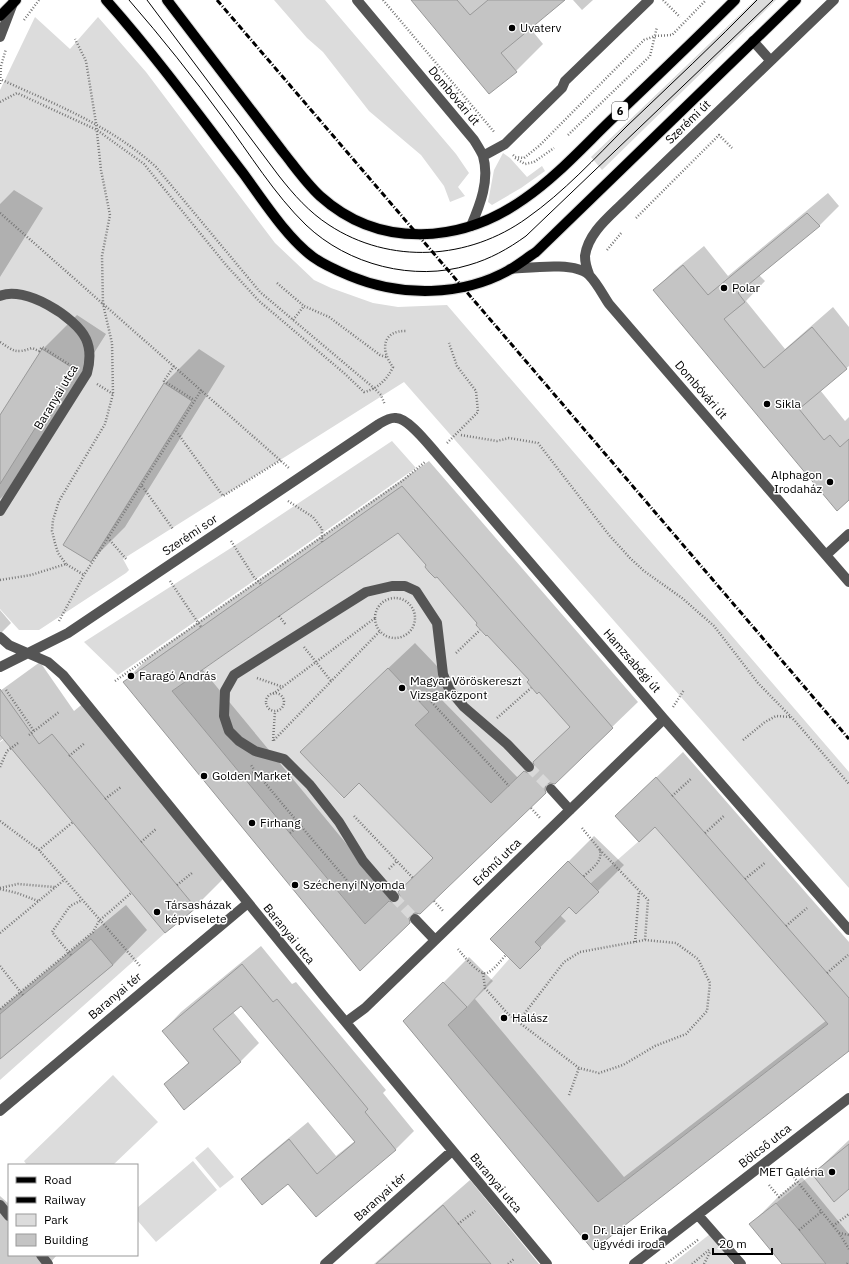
<svg xmlns="http://www.w3.org/2000/svg" width="849" height="1264" viewBox="0 0 849 1264" font-family="'IBM Plex Sans',sans-serif">
  <style>
    .green { fill: #dcdcdc }
    .shadow { fill: #0003; fill-rule: evenodd }
    .building { fill: #c4c4c4; stroke: #999; fill-rule: evenodd }
    .lines { fill: none; stroke-linecap: round; stroke-linejoin: round }
    .minor-tunnel { stroke: #d9d9d9; stroke-width: 10; stroke-dasharray: 10 5; stroke-linecap: butt }
    .major-casing { stroke: #dbdbdb; stroke-width: 12 }
    .path { stroke: #777; stroke-width: 2.5; stroke-dasharray: 1 2; stroke-linecap: butt }
    .minor { stroke: #555; stroke-width: 10 }
    .major { stroke: #000; stroke-width: 10 }
    .tram { stroke: #000; stroke-width: 1 }
    .rail { stroke: #000; stroke-width: 3; stroke-dasharray: 6 2 1 2; stroke-linecap: butt }
    .poi-dot { fill: #000; stroke: #fff; stroke-width: 1.5 }
    .labels { text-anchor: middle; stroke-width: 3; stroke-linejoin: round; paint-order: stroke }
    .shield { fill: #fff; stroke: #4c4c4c; stroke-width: 1 }
    .shield-label { font-size: 11px; font-weight: bold; fill: #000 }
    .poi-label { font-size: 12px; fill: #000; stroke: #fff; text-anchor: start }
    .street-label { font-size: 12px; fill: #000; stroke: #fff }
  </style>
  <rect width="100%" height="100%" fill="#fff"/>
  <path class="green" d="M 274,0 L 325,0 L 456,154 L 469,173 L 458,187 L 465,196 L 450,202 L 444,186 L 421,155 L 369,111 L 323,52 L 307,38 Z
    M 755,0 L 776,0 L 602,170 L 591,157 Z
    M 35,17 L 70,49 L 98,17 L 146,72 L 275,243 L 314,280 L 331,288 L 373,303 L 398,307 L 447,305 L 849,772 L 849,888 L 404,382 L 123,559 L 129,570 L 126,573 L 39,630 L 19,630 L 0,609 L 0,90 Z
    M 503,153 L 510,158 L 527,177 L 542,166 L 545,171 L 521,188 L 492,205 L 488,202 L 494,170 Z
    M 392,441 L 416,468 L 118,675 L 84,642 L 234,546 Z
    M 398,533 L 426,565 L 425,567 L 435,578 L 437,577 L 477,623 L 476,625 L 485,636 L 487,635 L 529,680 L 527,682 L 536,693 L 539,692 L 570,727 L 491,803 L 415,725 L 429,712 L 388,668 L 300,752 L 343,798 L 359,783 L 433,858 L 365,924 L 172,691 Z
    M 12,734 L 21,760 L 165,933 L 0,1080 L 0,742 Z
    M 655,827 L 828,1024 L 598,1202 L 448,1025 L 467,1007 L 510,958 L 520,969 L 541,948 L 535,942 L 569,907 L 576,914 L 598,892 L 590,884 Z
    M 113,1075 L 158,1122 L 113,1165 L 27,1165 L 24,1161 Z
    M 208,1147 L 234,1177 L 220,1188 L 195,1158 Z
    M 193,1161 L 217,1190 L 156,1242 L 137,1220 L 137,1208 Z
    M 812,1174 L 834,1201 L 849,1189 L 849,1264 L 826,1264 L 776,1203 Z
    M 710,1234 L 733,1264 L 672,1264 Z"/>
  <path class="shadow" d="M 412,0 L 564,0 L 530,28 L 543,44 L 516,71 Z
    M 573,0 L 593,0 L 582,10 Z
    M 14,190 L 43,208 L 0,277 L 0,204 Z
    M 828,193 L 839,206 L 819,226 L 759,275 L 765,281 L 746,301 L 785,349 L 833,307 L 849,327 L 849,366 L 820,390 L 845,421 L 849,417 L 849,499 L 654,290 L 675,270 L 704,246 L 728,276 Z
    M 77,315 L 106,334 L 5,494 L 0,499 L 0,417 L 43,349 Z
    M 199,349 L 225,366 L 125,527 L 91,561 L 164,384 Z
    M 429,461 L 638,702 L 360,970 L 124,682 L 150,656 ZM 399,531 L 571,726 L 518,778 L 441,699 L 455,685 L 415,643 L 327,726 L 301,752 L 359,782 L 434,858 L 392,899 L 202,669 Z
    M 0,610 L 11,623 L 0,634 Z
    M 40,662 L 74,711 L 86,701 L 229,873 L 195,907 L 4,738 L 0,741 L 0,691 Z
    M 683,752 L 849,942 L 849,1050 L 593,1249 L 404,1022 L 469,957 L 493,981 L 475,999 L 624,1177 L 827,1020 L 643,790 Z
    M 594,836 L 624,865 L 576,913 L 569,906 L 560,915 L 566,921 L 520,968 L 491,939 Z
    M 126,905 L 147,930 L 113,965 L 0,1057 L 0,1009 Z
    M 261,946 L 292,984 L 296,982 L 386,1090 L 383,1093 L 414,1131 L 396,1149 L 316,1215 L 288,1182 L 242,1179 L 261,1161 L 308,1122 L 336,1156 L 355,1141 L 242,1004 L 233,1012 L 259,1043 L 240,1062 L 165,1085 L 189,1062 L 163,1031 L 181,1012 Z
    M 849,1140 L 849,1189 L 834,1200 L 813,1174 Z
    M 802,1177 L 849,1234 L 849,1264 L 783,1264 L 751,1224 L 777,1198 Z
    M 470,1180 L 539,1264 L 374,1264 Z
    M 0,1196 L 9,1204 L 9,1255 L 57,1255 L 49,1264 L 0,1264 Z"/>
  <path class="building" d="M 411,0 L 457,0 L 470,15 L 488,0 L 565,0 L 501,53 L 517,72 L 489,94 Z
    M 807,213 L 820,226 L 738,293 L 745,302 L 724,319 L 764,368 L 812,327 L 847,369 L 799,409 L 824,440 L 830,435 L 840,447 L 849,439 L 849,500 L 837,511 L 653,290 L 683,265 L 708,295 Z
    M 42,349 L 73,368 L 0,484 L 0,415 Z
    M 164,383 L 192,401 L 91,562 L 63,545 Z
    M 402,486 L 613,728 L 555,784 L 550,783 L 546,784 L 545,790 L 546,793 L 420,914 L 416,913 L 411,914 L 409,918 L 410,923 L 360,971 L 123,682 ZM 398,533 L 426,565 L 425,567 L 429,572 L 435,578 L 437,577 L 477,623 L 476,625 L 486,636 L 487,635 L 529,680 L 527,682 L 537,694 L 539,692 L 570,727 L 533,762 L 535,768 L 533,772 L 528,773 L 524,771 L 491,803 L 415,725 L 429,712 L 388,668 L 300,752 L 344,798 L 359,783 L 433,858 L 398,892 L 400,896 L 398,902 L 395,903 L 389,901 L 365,924 L 172,691 Z
    M 0,689 L 39,744 L 52,734 L 196,908 L 165,933 L 0,735 Z
    M 656,777 L 849,998 L 849,1051 L 593,1250 L 403,1021 L 443,982 L 467,1007 L 448,1025 L 598,1202 L 828,1024 L 655,827 L 639,842 L 615,816 Z
    M 568,861 L 599,892 L 576,914 L 569,907 L 535,942 L 541,948 L 520,969 L 490,939 Z
    M 91,939 L 113,965 L 0,1059 L 0,1014 Z
    M 242,964 L 273,1002 L 277,999 L 368,1109 L 365,1112 L 396,1150 L 316,1217 L 288,1184 L 262,1205 L 241,1179 L 289,1139 L 317,1174 L 355,1142 L 241,1006 L 213,1029 L 241,1062 L 184,1110 L 164,1084 L 189,1063 L 162,1031 Z
    M 849,1144 L 849,1189 L 834,1202 L 812,1174 Z
    M 776,1203 L 799,1230 L 826,1264 L 782,1264 L 749,1224 Z
    M 443,1205 L 491,1264 L 376,1264 Z"/>
  <g class="lines">
    <path class="minor-tunnel" d="M 529,767 L 551,789
      M 394,897 L 415,919"/>
    <defs>
      <path id="major" d="M 106,0 C 155,55 198,114 243,173 C 262,199 287,238 313,257 C 324,265 338,271 350,276 C 401,297 462,297 511,269 C 519,264 527,258 536,252 L 796,0
        M 167,0 L 283,152 C 295,167 306,183 320,196 C 380,250 462,243 524,199 C 556,177 583,147 611,120 C 653,80 695,40 735,0
        M 0,16 L 16,0"/>
    </defs>
    <use href="#major" class="major-casing"/>
    <path class="path" d="M 383,0 L 495,133
      M 663,0 L 680,17
      M 24,20 L 39,0
      M 2,80 C 57,105 111,126 156,167 L 260,292 L 375,389 L 381,395 L 385,405
      M 0,84 L 1,66 L 6,49
      M 0,102 L 17,93 L 97,130 L 144,164 L 226,265 L 259,301 L 344,373 L 364,392 C 377,389 387,380 393,367 C 380,350 382,330 407,331
      M 568,135 L 650,56 L 657,27
      M 513,155 L 515,157 L 524,158 L 539,146 L 644,40 L 655,36 L 672,35 L 706,0
      M 515,158 L 525,164 L 534,162 L 554,148
      M 0,213 L 289,468
      M 636,218 L 719,135 L 732,148
      M 607,250 L 622,232
      M 277,283 L 304,306
      M 293,320 L 304,306 L 329,317 L 380,355 L 386,357
      M 0,342 C 14,351 15,354 32,348 L 39,351 L 42,347 L 73,367
      M 174,366 L 164,381 L 194,400
      M 97,384 L 113,394
      M 176,431 L 223,496 L 281,460
      M 461,435 L 497,441 L 509,438 L 538,443 L 609,535 L 630,558 L 644,571 L 682,598 L 714,626 L 758,683 L 795,721 L 849,784
      M 447,443 L 478,412 L 476,391 L 457,366 L 449,343
      M 142,486 L 173,529
      M 288,501 L 313,517 L 322,529 L 322,542
      M 108,538 L 202,389
      M 231,541 L 254,577 L 262,585
      M 66,564 L 58,553 L 55,543 L 52,531 L 53,520 L 59,501 L 105,424 L 113,394 L 112,343 L 103,304 L 102,256 L 110,215 L 101,170 L 96,123 L 86,61 L 75,39
      M 0,580 L 31,575 L 66,564 L 84,575
      M 170,581 L 201,627
      M375 618a20 20 0 1 1 40 0a20 20 0 1 1-40 0Z
      M 279,616 L 286,625
      M 59,621 L 84,575 L 108,538 L 127,560
      M 304,647 L 331,681
      M 456,653 L 480,630
      M 257,678 L 283,687
      M 115,681 L 402,481 L 425,462
      M 6,690 L 34,731
      M266 702a9 9 0 1 1 18 0a9 9 0 1 1-18 0Z
      M 273,694 L 375,618
      M 419,701 L 425,695 L 509,786
      M 673,707 L 684,690
      M 497,718 L 531,688
      M 29,735 L 59,712
      M 274,740 L 380,631
      M 743,740 L 765,722 L 776,716 L 790,717
      M 273,741 L 275,711
      M 69,756 L 85,743
      M 0,767 L 7,751 L 18,743
      M 255,771 L 300,825
      M 245,778 L 255,771 L 251,765
      M 672,796 L 692,778
      M 105,799 L 121,787
      M 531,808 L 541,819
      M 354,816 L 413,878
      M 0,821 L 39,850 L 141,967
      M 582,828 L 600,850 C 603,862 591,869 583,877
      M 290,833 L 300,825 L 350,884
      M 705,833 L 725,815
      M 141,842 L 156,829
      M 39,850 L 73,822
      M 600,850 L 648,900 L 645,940
      M 389,869 L 397,861
      M 745,879 L 766,862
      M 177,885 L 192,873
      M 335,887 L 362,882
      M 0,888 L 18,884 L 55,887
      M 0,889 L 17,893 L 38,901
      M 434,901 L 444,912
      M 786,926 L 807,908
      M 0,933 L 64,880
      M 635,942 L 639,892
      M 458,949 C 463,955 479,976 487,973 C 494,970 501,960 506,955
      M 71,955 L 52,932 L 70,906 L 82,900
      M 0,966 L 23,995
      M 483,973 L 485,988 L 508,1014 L 579,1068 L 599,1073 L 623,1065 L 655,1046 L 686,1034 L 707,1011 L 710,983 L 698,959 L 676,943 L 645,940 L 580,952 L 564,962 L 518,1022
      M 827,973 L 848,955
      M 0,1009 L 93,932 L 99,921 L 131,893
      M 569,1095 L 579,1068
      M 788,1170 L 839,1233 L 849,1235
      M 769,1185 L 779,1197 L 797,1182
      M 458,1224 L 475,1211
      M 833,1226 L 849,1214
      M 799,1230 L 821,1212
      M 839,1233 L 849,1249
      M 508,1264 L 514,1259
      M 666,1264 L 699,1239
      M 692,1264 L 709,1250
      M 704,1264 L 710,1252
      M 847,1264 L 849,1262"/>
    <path class="minor" d="M 357,0 L 474,140 C 477,145 481,151 483,156 C 490,180 480,205 471,226
      M 0,37 L 13,3
      M 753,41 L 770,60
      M 483,156 L 505,144 L 562,88 L 565,81 L 649,0
      M 510,269 C 529,268 575,261 589,275 C 597,283 603,295 609,304 L 849,582
      M 589,274 C 587,269 585,261 585,256 C 588,233 609,217 624,202 L 834,0
      M 0,296 C 24,285 76,317 86,339 C 91,350 90,362 87,373 L 0,511
      M 826,555 L 849,534
      M 0,637 L 9,645 L 48,662 L 63,675 L 323,995 L 547,1264
      M 0,667 L 68,633 L 379,424 C 384,421 390,417 396,418 C 408,418 428,444 436,453 L 664,719 L 849,930
      M 551,789 L 570,810
      M 394,897 L 363,861 L 339,822 L 310,785 L 284,759 L 255,751 L 239,741 L 229,731 L 224,716 L 225,691 L 234,675 L 366,592 L 392,586 L 405,586 L 416,591 L 437,623 L 443,674 L 449,689 L 464,707 L 507,744 L 529,767
      M 415,919 L 435,940
      M 346,1022 L 365,1008 L 664,719
      M 0,1111 L 248,903
      M 0,1205 L 9,1216
      M 698,1215 L 741,1264
      M 41,1255 L 48,1264
      M 325,1264 L 452,1151
      M 634,1264 L 849,1098"/>
    <use href="#major" class="major"/>
    <path class="tram" d="M 129,0 C 162,38 193,77 223,118 C 250,154 274,194 306,225 C 348,265 414,282 469,265 C 490,259 508,249 526,236 L 773,0
      M 147,0 L 279,176 C 294,195 309,212 329,225 C 390,265 469,260 527,218 C 564,192 595,158 627,126 C 671,84 715,43 757,0"/>
    <path class="rail" d="M 217,0 L 849,739"/>
  </g>
  <g class="poi-dot">
    <circle cx="512" cy="28" r="4"/>
    <circle cx="724" cy="288" r="4"/>
    <circle cx="767" cy="404" r="4"/>
    <circle cx="830" cy="482" r="4"/>
    <circle cx="131" cy="676" r="4"/>
    <circle cx="402" cy="688" r="4"/>
    <circle cx="204" cy="776" r="4"/>
    <circle cx="252" cy="823" r="4"/>
    <circle cx="295" cy="885" r="4"/>
    <circle cx="157" cy="912" r="4"/>
    <circle cx="504" cy="1018" r="4"/>
    <circle cx="832" cy="1172" r="4"/>
    <circle cx="585" cy="1237" r="4"/>
  </g>
  <g class="labels">
    <rect class="shield" x="612" y="102" width="16" height="18" rx="3"/>
    <g class="shield-label">
      <text x="620" y="115">6</text>
    </g>
    <g class="poi-label">
      <text x="520" y="32">Uvaterv</text>
      <text x="732" y="292">Polar</text>
      <text x="775" y="408">Sikla</text>
      <text x="822" y="479" text-anchor="end">Alphagon<tspan x="822" dy="14">Irodaház</tspan></text>
      <text x="139" y="680">Faragó András</text>
      <text x="410" y="685">Magyar Vöröskereszt<tspan x="410" dy="14">Vizsgaközpont</tspan></text>
      <text x="212" y="780">Golden Market</text>
      <text x="260" y="827">Firhang</text>
      <text x="303" y="889">Széchenyi Nyomda</text>
      <text x="165" y="909">Társasházak<tspan x="165" dy="14">képviselete</tspan></text>
      <text x="512" y="1022">Halász</text>
      <text x="824" y="1176" text-anchor="end">MET Galéria</text>
      <text x="593" y="1234">Dr. Lajer Erika<tspan x="593" dy="14">ügyvédi iroda</tspan></text>
    </g>
    <g class="street-label">
      <text transform="translate(454 96) rotate(50)" y="4">Dombóvári út</text>
      <text transform="translate(688 122) rotate(-44)" y="4">Szerémi út</text>
      <text transform="translate(701 390) rotate(49)" y="4">Dombóvári út</text>
      <text transform="translate(56 397) rotate(-59)" y="4">Baranyai utca</text>
      <text transform="translate(190 535) rotate(-34)" y="4">Szerémi sor</text>
      <text transform="translate(632 661) rotate(49)" y="4">Hamzsabégi út</text>
      <text transform="translate(497 862) rotate(-44)" y="4">Erőmű utca</text>
      <text transform="translate(289 934) rotate(51)" y="4">Baranyai utca</text>
      <text transform="translate(115 996) rotate(-40)" y="4">Baranyai tér</text>
      <text transform="translate(765 1146) rotate(-38)" y="4">Bölcső utca</text>
      <text transform="translate(496 1183) rotate(50)" y="4">Baranyai utca</text>
      <text transform="translate(380 1197) rotate(-42)" y="4">Baranyai tér</text>
    </g>
  </g>
  <rect x="8" y="1164" width="130" height="92" fill="#ffffff" stroke="#999999"/>
  <rect x="16" y="1177" width="20" height="6" fill="#000000" stroke="#999999"/>
  <text x="44" y="1184" font-size="12" fill="#000000">Road</text>
  <rect x="16" y="1197" width="20" height="6" fill="#000000" stroke="#999999"/>
  <text x="44" y="1204" font-size="12" fill="#000000">Railway</text>
  <rect x="16" y="1214" width="20" height="12" fill="#dcdcdc" stroke="#999999"/>
  <text x="44" y="1224" font-size="12" fill="#000000">Park</text>
  <rect x="16" y="1234" width="20" height="12" fill="#c4c4c4" stroke="#999999"/>
  <text x="44" y="1244" font-size="12" fill="#000000">Building</text>
  <path d="M713 1248v6h59v-6" fill="none" stroke="#000000" stroke-width="2"/>
  <text x="719" y="1248" font-size="12" fill="#000000" stroke="#ffffff" stroke-width="3" paint-order="stroke">20 m</text>
</svg>
